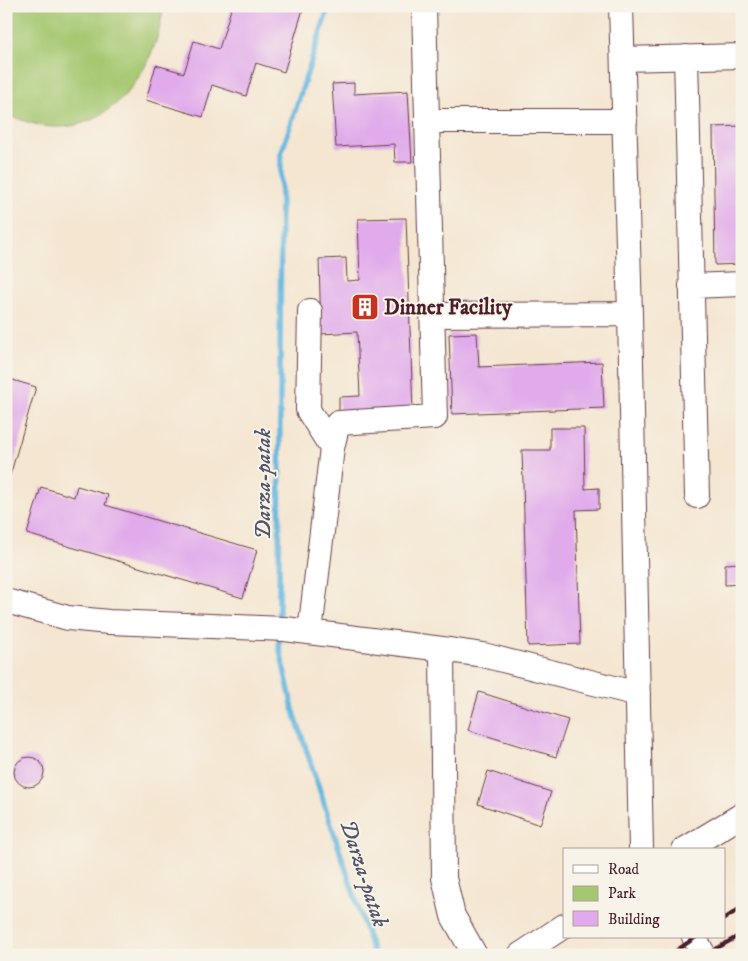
<svg xmlns="http://www.w3.org/2000/svg" width="748" height="961" viewBox="0 0 748 961" font-family="'IM FELL DW Pica',serif">
  <style>
    .green { fill: #a5c770; stroke: #78734e }
    .lines { fill: none; stroke-linecap: round; stroke-linejoin: round }
    .stream { stroke: #63b6de; stroke-width: 5.5 }
    .building { fill: #e1abeb }
    .minor-casing { stroke: #643d44; stroke-width: 26 }
    .minor { stroke: #fff; stroke-width: 24 }
    .rail { stroke: #4a1f2b; stroke-width: 4 }
    .labels { text-anchor: middle; stroke-width: 4; stroke-linejoin: round; paint-order: stroke }
    .poi-label { font-size: 21px; font-weight: bold; fill: #4a1f2b; stroke: #f7f3e8; text-anchor: start }
    .water-label { font-size: 22px; font-style: italic; fill: #53546a; stroke: #f7f3e8 }
  </style>
  <rect width="100%" height="100%" fill="#f7f3e8"/>
  <filter id="ink" filterUnits="userSpaceOnUse"><feTurbulence type="fractalNoise" baseFrequency=".02" numOctaves="2"/><feDisplacementMap in="SourceGraphic" scale="10" xChannelSelector="R" yChannelSelector="G"/><feConvolveMatrix kernelMatrix="1 2 1 2 8 2 1 2 1" color-interpolation-filters="sRGB"/></filter>
  <filter id="wash" filterUnits="userSpaceOnUse"><feTurbulence type="fractalNoise" baseFrequency=".0096" numOctaves="4" result="noise"/><feDisplacementMap in="SourceGraphic" scale="20" xChannelSelector="R" yChannelSelector="G"/><feGaussianBlur stdDeviation="1.12" result="paint"/><feColorMatrix in="noise" values="0 0 0 0 0 0 0 0 0 0 0 0 0 0 0 0 0 1.4 0 .05"/><feComposite in="paint" operator="in"/></filter>
  <g filter="url(#wash)">
    <rect width="100%" height="100%" fill="#f4e6d1"/>
    <path class="green" d="M 6,6 L 163,6 C 159,60 119,126 59,127 C 41,128 23,120 6,115 Z"/>
    <g class="lines">
      <path class="stream" d="M 279,625 L 281,154 L 329,6
        M 279,634 L 279,646 L 293,709 L 374,955"/>
    </g>
    <g id="blocks">
      <path class="building" d="M 232,6 L 304,6 L 284,72 L 256,63 L 246,96 L 212,85 L 203,117 L 146,100 L 156,65 L 184,73 L 194,41 L 219,49 Z
        M 354,83 L 354,94 L 408,91 L 412,162 L 395,162 L 394,144 L 336,147 L 332,84 Z
        M 742,126 L 742,264 L 715,265 L 713,127 Z
        M 406,218 L 413,411 L 339,414 L 339,397 L 360,396 L 357,332 L 321,334 L 319,259 L 346,258 L 347,281 L 360,280 L 358,219 Z
        M 477,333 L 479,367 L 602,362 L 604,408 L 452,414 L 449,334 Z
        M 6,378 L 36,387 L 7,486 L 6,486 Z
        M 550,428 L 584,428 L 585,489 L 599,488 L 599,509 L 576,510 L 580,644 L 528,646 L 522,450 L 550,450 Z
        M 77,486 L 108,495 L 105,505 L 257,550 L 243,598 L 27,534 L 41,487 L 74,497 Z
        M 742,563 L 742,584 L 725,585 L 725,564 Z
        M 479,692 L 568,720 L 556,757 L 468,730 Z
        M14 772a15 15 0 1 1 30 0a15 15 0 1 1-30 0Z
        M 488,771 L 551,792 L 540,825 L 478,804 Z"/>
    </g>
  </g>
  <g filter="url(#ink)">
    <use href="#blocks" fill-opacity="0" stroke="#643d44" stroke-width="1"/>
    <g class="lines">
      <defs>
        <path id="minor" d="M 621,6 L 630,314 L 641,850
          M 686,57 L 697,496
          M 623,59 L 742,56
          M 427,121 L 625,121
          M 691,286 L 742,284
          M 310,311 L 308,410 L 332,448
          M 432,315 L 630,314
          M 6,601 L 68,618 L 109,622 L 285,629 L 442,649 L 483,655 L 638,694
          M 310,632 L 332,448 L 338,423 L 435,417 L 424,6
          M 442,649 L 444,878 L 453,916 L 475,955
          M 684,850 L 742,815
          M 694,937 L 704,955
          M 520,955 L 564,926"/>
      </defs>
      <use href="#minor" class="minor-casing"/>
      <use href="#minor" class="minor"/>
      <path class="rail" d="M 724,919 L 742,907
        M 670,955 L 696,937
        M 705,955 L 742,934"/>
    </g>
  </g>
  <defs>
    <symbol id="building-square" viewBox="-11 -11 22 22"><rect x="-9" y="-9" width="18" height="18" rx="4" fill="#c8321e" stroke="#f7f3e8"/><path d="M-4-6H4V6H1V3H-1V6H-4ZM-2.5-4.3h1.7v1.8h-1.7ZM.8-4.3h1.7v1.8H.8ZM-2.5-1h1.7V.8h-1.7ZM.8-1h1.7V.8H.8Z" fill="#fff"/></symbol>
  </defs>
  <g fill-rule="evenodd">
    <use href="#building-square" x="349" y="291" width="32" height="32"/>
  </g>
  <g class="labels">
    <g class="poi-label">
      <text x="384" y="314">Dinner Facility</text>
    </g>
    <g class="water-label">
      <text transform="translate(262 484) rotate(-90)" y="8">Darza-patak</text>
      <text transform="translate(365 873) rotate(72)" y="8">Darza-patak</text>
    </g>
  </g>
  <rect width="748" height="961" fill="none" stroke="#f7f3e8" stroke-width="25"/>
  <rect x="563" y="848" width="162" height="90" fill="#f7f3e8" stroke="#b29e9c"/>
  <rect x="573" y="865" width="25" height="8" fill="#ffffff" stroke="#b29e9c"/>
  <text x="608" y="874" font-size="15" fill="#4a1f2b">Road</text>
  <rect x="573" y="886" width="25" height="15" fill="#a5c770" stroke="#b29e9c"/>
  <text x="608" y="898" font-size="15" fill="#4a1f2b">Park</text>
  <rect x="573" y="911" width="25" height="15" fill="#e1abeb" stroke="#b29e9c"/>
  <text x="608" y="924" font-size="15" fill="#4a1f2b">Building</text>
</svg>
